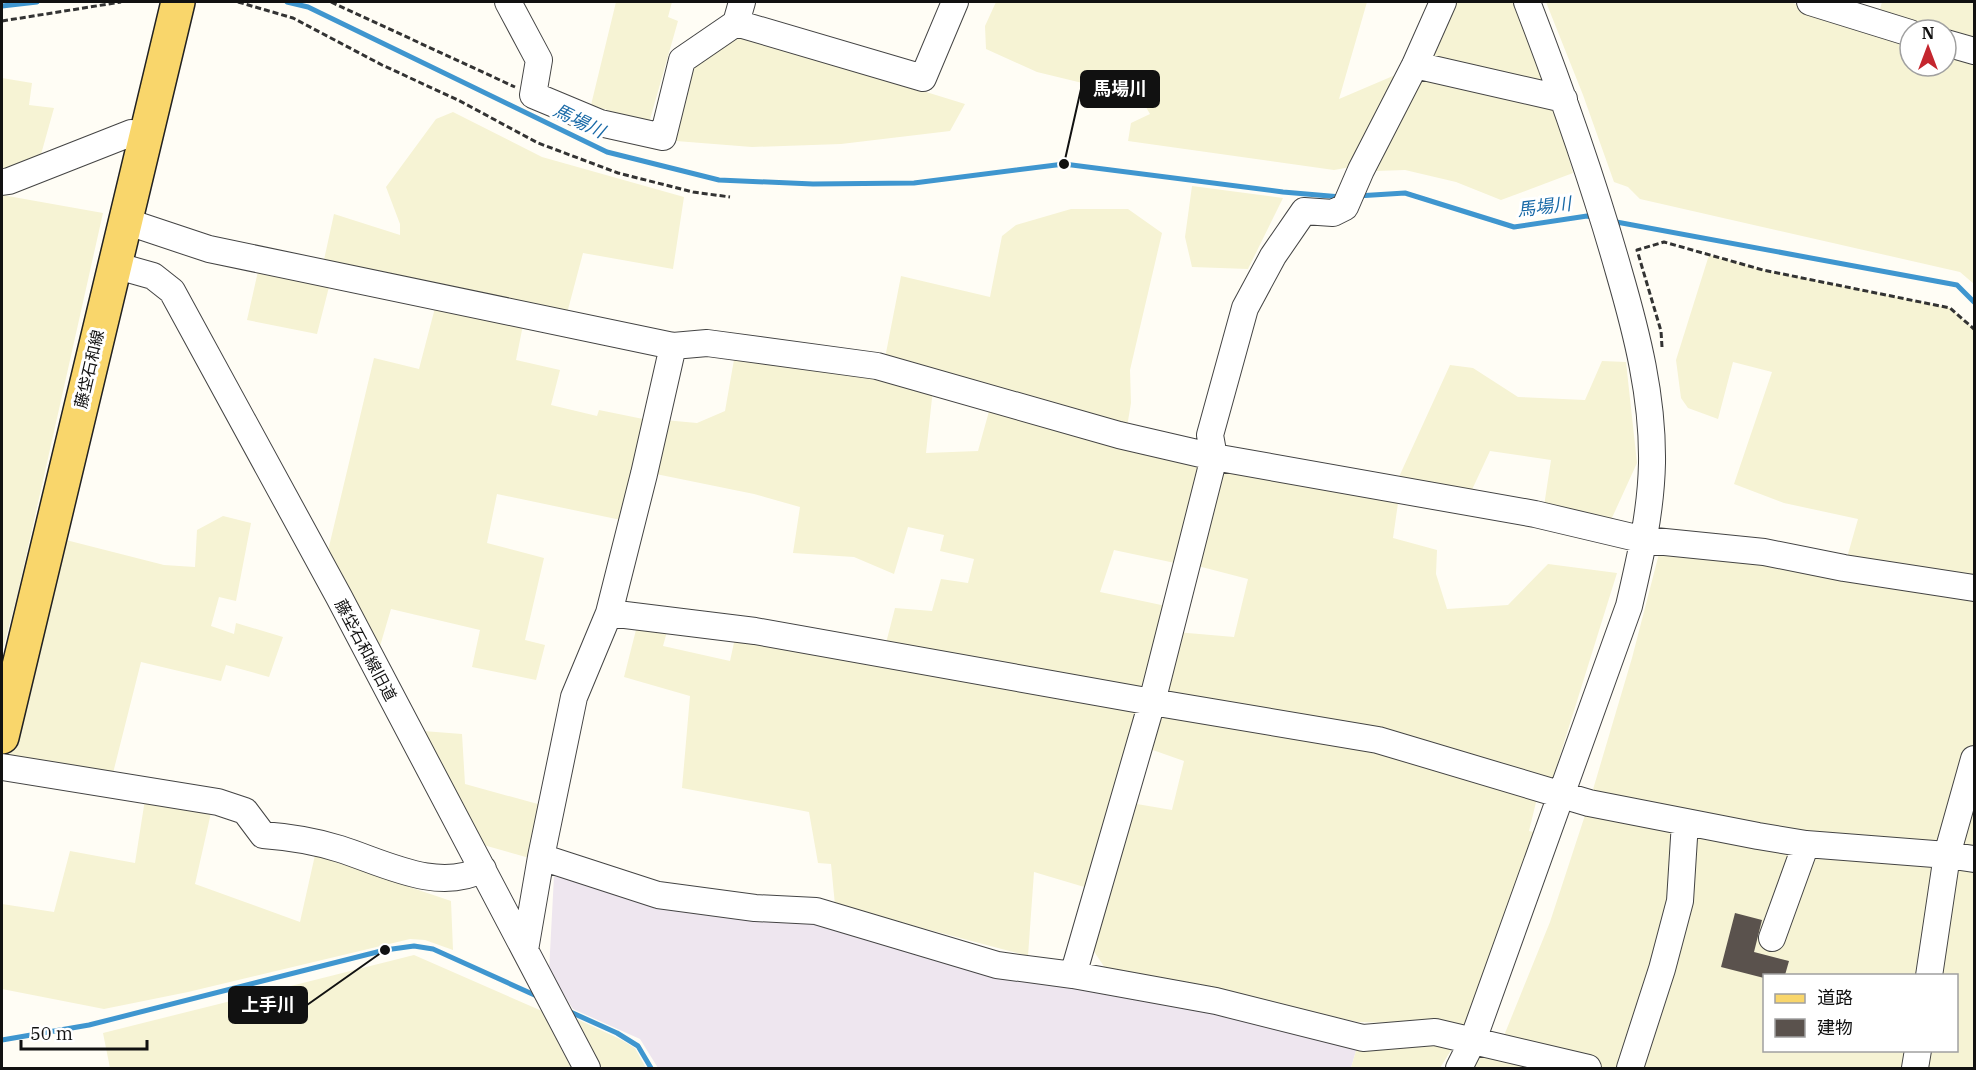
<svg xmlns="http://www.w3.org/2000/svg" width="1976" height="1070" viewBox="0 0 1976 1070" font-family="'IBM Plex Serif','Noto Sans JP',serif">
  <style>
    .industrial { fill: #eee6ef }
    .farmland { fill: #f6f3d4; fill-rule: evenodd }
    .lines { fill: none; stroke-linecap: round; stroke-linejoin: round }
    .stream { stroke: #3f96cf; stroke-width: 5 }
    .building { fill: #5a524d }
    .minor-casing { stroke: #444; stroke-width: 28 }
    .major-casing { stroke: #222; stroke-width: 36 }
    .path { stroke: #333; stroke-width: 3; stroke-dasharray: 6 3; stroke-linecap: butt }
    .minor { stroke: #fff; stroke-width: 26 }
    .major { stroke: #f9d66b; stroke-width: 33 }
    .labels { text-anchor: middle; stroke-width: 6; stroke-linejoin: round; paint-order: stroke }
    .street-label { font-size: 16px; fill: #111; stroke: #fff }
    .water-label { font-size: 18px; font-style: italic; fill: #1768a6; stroke: #fff }
    .leader { fill: none; stroke: #111; stroke-width: 2 }
    .callout-dot { fill: #111; stroke: #fff; stroke-width: 2 }
    .callout { fill: #111; stroke: #111; stroke-width: 2 }
    .callout-label { font-size: 18px; text-anchor: middle; font-weight: bold; fill: #fff }
  </style>
  <rect width="100%" height="100%" fill="#fffdf5"/>
  <path class="industrial" d="M 554,876 L 667,903 L 818,921 L 1220,1007 L 1358,1044 L 1351,1068 L 658,1068 L 640,1039 L 573,1009 L 549,971 Z"/>
  <path class="farmland" d="M 616,2 L 672,2 L 668,17 L 678,21 L 649,123 L 591,105 Z
    M 996,2 L 1367,2 L 1339,99 L 1400,73 L 1356,166 L 1334,170 L 1128,141 L 1131,123 L 1150,114 L 1140,97 L 1037,72 L 986,49 L 985,26 Z
    M 1455,2 L 1516,2 L 1548,87 L 1425,59 Z
    M 1546,2 L 1790,2 L 1910,43 L 1910,66 L 1946,66 L 1946,52 L 1974,59 L 1974,284 L 1960,272 L 1640,199 L 1628,187 L 1614,182 L 1583,95 Z
    M 1882,2 L 1974,2 L 1974,44 L 1946,36 L 1946,30 L 1925,30 L 1878,16 Z
    M 735,33 L 965,104 L 950,131 L 841,144 L 752,147 L 676,141 L 694,63 Z
    M 1419,77 L 1554,105 L 1573,173 L 1501,200 L 1456,182 L 1405,170 L 1376,171 Z
    M 2,78 L 32,83 L 29,105 L 54,108 L 40,158 L 2,171 Z
    M 453,112 L 542,157 L 684,197 L 673,269 L 583,253 L 566,317 L 322,269 L 334,214 L 400,235 L 400,224 L 386,187 L 436,119 Z
    M 1192,186 L 1283,198 L 1248,269 L 1192,267 L 1185,237 Z
    M 2,195 L 103,213 L 18,592 L 2,653 Z
    M 1071,209 L 1128,209 L 1162,233 L 1130,370 L 1131,403 L 1127,427 L 885,358 L 901,276 L 990,297 L 1002,236 L 1016,225 Z
    M 1709,255 L 1763,270 L 1950,308 L 1974,329 L 1974,759 L 1947,855 L 1974,859 L 1974,1068 L 1588,1068 L 1499,1048 L 1550,922 L 1589,803 L 1632,658 L 1662,542 L 1844,568 L 1858,519 L 1784,503 L 1734,484 L 1772,372 L 1733,362 L 1718,419 L 1688,408 L 1681,398 L 1676,360 ZM 1764,976 L 1956,976 L 1956,1050 L 1764,1050 Z
    M 259,267 L 330,283 L 317,334 L 247,320 Z
    M 436,304 L 524,320 L 516,360 L 560,370 L 551,405 L 597,416 L 599,410 L 648,420 L 621,520 L 497,494 L 487,543 L 544,558 L 525,640 L 545,645 L 536,680 L 472,667 L 480,630 L 391,609 L 380,646 L 327,555 L 374,358 L 419,369 Z
    M 735,354 L 933,389 L 926,453 L 978,451 L 991,404 L 1205,462 L 1175,563 L 1114,550 L 1100,592 L 1166,606 L 1146,693 L 885,647 L 895,608 L 932,611 L 941,579 L 968,583 L 974,559 L 940,551 L 944,535 L 908,527 L 894,574 L 854,557 L 793,553 L 800,507 L 754,494 L 651,473 L 664,420 L 697,423 L 725,411 Z
    M 1602,361 L 1626,362 L 1637,463 L 1611,520 L 1544,506 L 1551,460 L 1490,451 L 1470,494 L 1398,479 L 1450,365 L 1473,368 L 1518,397 L 1585,400 Z
    M 1219,467 L 1399,496 L 1393,538 L 1437,550 L 1436,574 L 1447,609 L 1508,605 L 1548,564 L 1617,573 L 1552,781 L 1163,694 L 1176,632 L 1234,637 L 1248,579 L 1194,565 Z
    M 223,516 L 251,523 L 236,601 L 219,597 L 211,626 L 234,634 L 236,623 L 283,637 L 269,677 L 226,665 L 221,681 L 141,662 L 112,777 L 9,758 L 62,539 L 164,565 L 195,567 L 197,530 Z
    M 638,622 L 668,628 L 663,646 L 730,661 L 735,638 L 1141,709 L 1091,889 L 1034,872 L 1028,956 L 835,905 L 831,864 L 818,863 L 809,812 L 682,788 L 690,696 L 624,677 Z
    M 1156,711 L 1309,734 L 1538,794 L 1529,831 L 1539,833 L 1464,1032 L 1431,1024 L 1358,1022 L 1176,981 L 1105,968 L 1091,947 L 1131,803 L 1172,810 L 1184,761 L 1147,748 Z
    M 423,731 L 462,734 L 465,784 L 545,806 L 533,859 L 480,844 Z
    M 1974,782 L 1974,850 L 1958,847 Z
    M 146,793 L 213,804 L 195,884 L 300,922 L 315,855 L 451,901 L 453,950 L 425,940 L 410,939 L 188,992 L 104,1009 L 2,989 L 2,904 L 54,912 L 70,851 L 135,863 Z
    M 414,955 L 542,1011 L 571,1068 L 110,1068 L 103,1033 Z
    M 577,1019 L 620,1039 L 635,1048 L 646,1068 L 602,1068 Z
    M 1413,1040 L 1453,1047 L 1440,1068 L 1351,1068 L 1358,1044 Z
    M 1483,1051 L 1551,1068 L 1474,1068 Z"/>
  <g class="lines">
    <path class="stream" d="M 287,2 L 308,7 L 607,152 L 719,180 L 813,184 L 914,183 L 1064,164 L 1283,192 L 1341,197
      M 2,6 L 37,2
      M 1357,196 L 1405,193 L 1514,227 L 1587,216 L 1596,218
      M 1611,221 L 1957,285 L 1974,302
      M 566,1010 L 617,1033 L 638,1046 L 651,1068
      M 2,1040 L 89,1025 L 385,950 L 414,946 L 433,949 L 539,997"/>
  </g>
  <path class="building" d="M 1735,913 L 1762,920 L 1754,952 L 1789,961 L 1785,975 L 1764,975 L 1764,978 L 1721,967 Z"/>
  <g class="lines">
    <defs>
      <path id="minor" d="M 508,2 L 539,60 L 533,95 L 600,123 L 663,137 L 682,60 L 736,23 L 742,2
        M 1810,2 L 1910,33
        M 736,23 L 923,78 L 955,2
        M 1946,43 L 1974,51
        M 1415,65 L 1564,99
        M 2,182 L 9,181 L 131,133 L 145,136
        M 125,221 L 209,249 L 673,346 L 707,343 L 877,366 L 1119,435 L 1214,457 L 1535,514 L 1645,540 L 1764,552 L 1844,568 L 1974,588
        M 114,265 L 153,276 L 172,291 L 339,597 L 587,1068
        M 609,613 L 755,631 L 1152,702 L 1378,740 L 1589,803 L 1758,836 L 1806,844 L 1947,855 L 1974,859
        M 2,767 L 218,802 L 245,811 L 263,835 C 290,837 315,841 340,849 C 384,863 438,893 483,869
        M 541,857 L 658,895 L 755,908 L 816,911 L 997,965 L 1073,975 L 1216,1001 L 1363,1038 L 1435,1032 L 1588,1068
        M 1772,938 L 1806,844
        M 525,950 L 541,857 L 574,697 L 609,613 L 644,474 L 673,346
        M 1073,975 L 1152,702 L 1214,457 L 1210,435 L 1245,308 L 1273,256 L 1304,211 L 1333,213 L 1345,207 L 1361,170 L 1415,65 L 1443,2
        M 1929,976 L 1947,855 L 1974,759
        M 1459,1068 L 1473,1040 L 1629,606 C 1640,559 1651,512 1652,463 C 1653,397 1637,334 1619,272 C 1593,180 1561,90 1527,2
        M 1630,1068 L 1662,969 L 1680,901 L 1685,822
        M 1915,1068 L 1918,1050"/>
      <path id="major" d="M 2,737 L 178,2"/>
    </defs>
    <use href="#minor" class="minor-casing"/>
    <use href="#major" class="major-casing"/>
    <path class="path" d="M 238,2 L 293,18 L 382,65 L 458,100 L 538,143 L 618,173 L 693,192 L 730,197
      M 331,2 L 515,87
      M 2,21 L 121,2
      M 1662,347 L 1661,331 L 1637,250 L 1664,242 L 1763,270 L 1950,308 L 1974,329"/>
    <use href="#minor" class="minor"/>
    <use href="#major" class="major"/>
  </g>
  <g class="labels">
    <g class="street-label">
      <text transform="translate(89 369) rotate(-77)" y="6">藤垈石和線</text>
      <text transform="translate(366 650) rotate(62)" y="6">藤垈石和線旧道</text>
    </g>
    <g class="water-label">
      <text transform="translate(579 121) rotate(26)" y="6">馬場川</text>
      <text transform="translate(1544 207) rotate(-7)" y="6">馬場川</text>
    </g>
  </g>
  <path class="leader" d="M1064 164L1081 89M385 950L307 1005"/>
  <g class="callout-dot">
    <circle cx="1064" cy="164" r="6"/>
    <circle cx="385" cy="950" r="6"/>
  </g>
  <g class="callout">
    <rect x="1081" y="71" width="78" height="36" rx="6"/>
    <rect x="229" y="987" width="78" height="36" rx="6"/>
  </g>
  <g class="callout-label">
    <text x="1120" y="95">馬場川</text>
    <text x="268" y="1011">上手川</text>
  </g>
  <rect width="1976" height="1070" fill="none" stroke="#111111" stroke-width="6"/>
  <rect x="1763" y="974" width="195" height="78" fill="#ffffff" stroke="#a0a0a0" stroke-width="1.5"/>
  <rect x="1775" y="994" width="30" height="9" fill="#f9d66b" stroke="#a0a0a0" stroke-width="1.5"/>
  <text x="1817" y="1004" font-size="18" fill="#111111">道路</text>
  <rect x="1775" y="1019" width="30" height="18" fill="#5a524d" stroke="#a0a0a0" stroke-width="1.5"/>
  <text x="1817" y="1034" font-size="18" fill="#111111">建物</text>
  <g transform="translate(1928 48)"><circle r="28" fill="#ffffff" stroke="#a0a0a0" stroke-width="1.5"/>
  <path d="M0-4.5L10 22L0 15L-10 22Z" fill="#c4262e"/>
  <text y="-9" font-size="16" font-weight="bold" text-anchor="middle" fill="#111111">N</text>
  </g>
  <path d="M21 1040v9h126v-9" fill="none" stroke="#111111" stroke-width="3"/>
  <text x="30" y="1040" font-size="18" fill="#111111" stroke="#ffffff" stroke-width="4.5" paint-order="stroke">50 m</text>
</svg>
